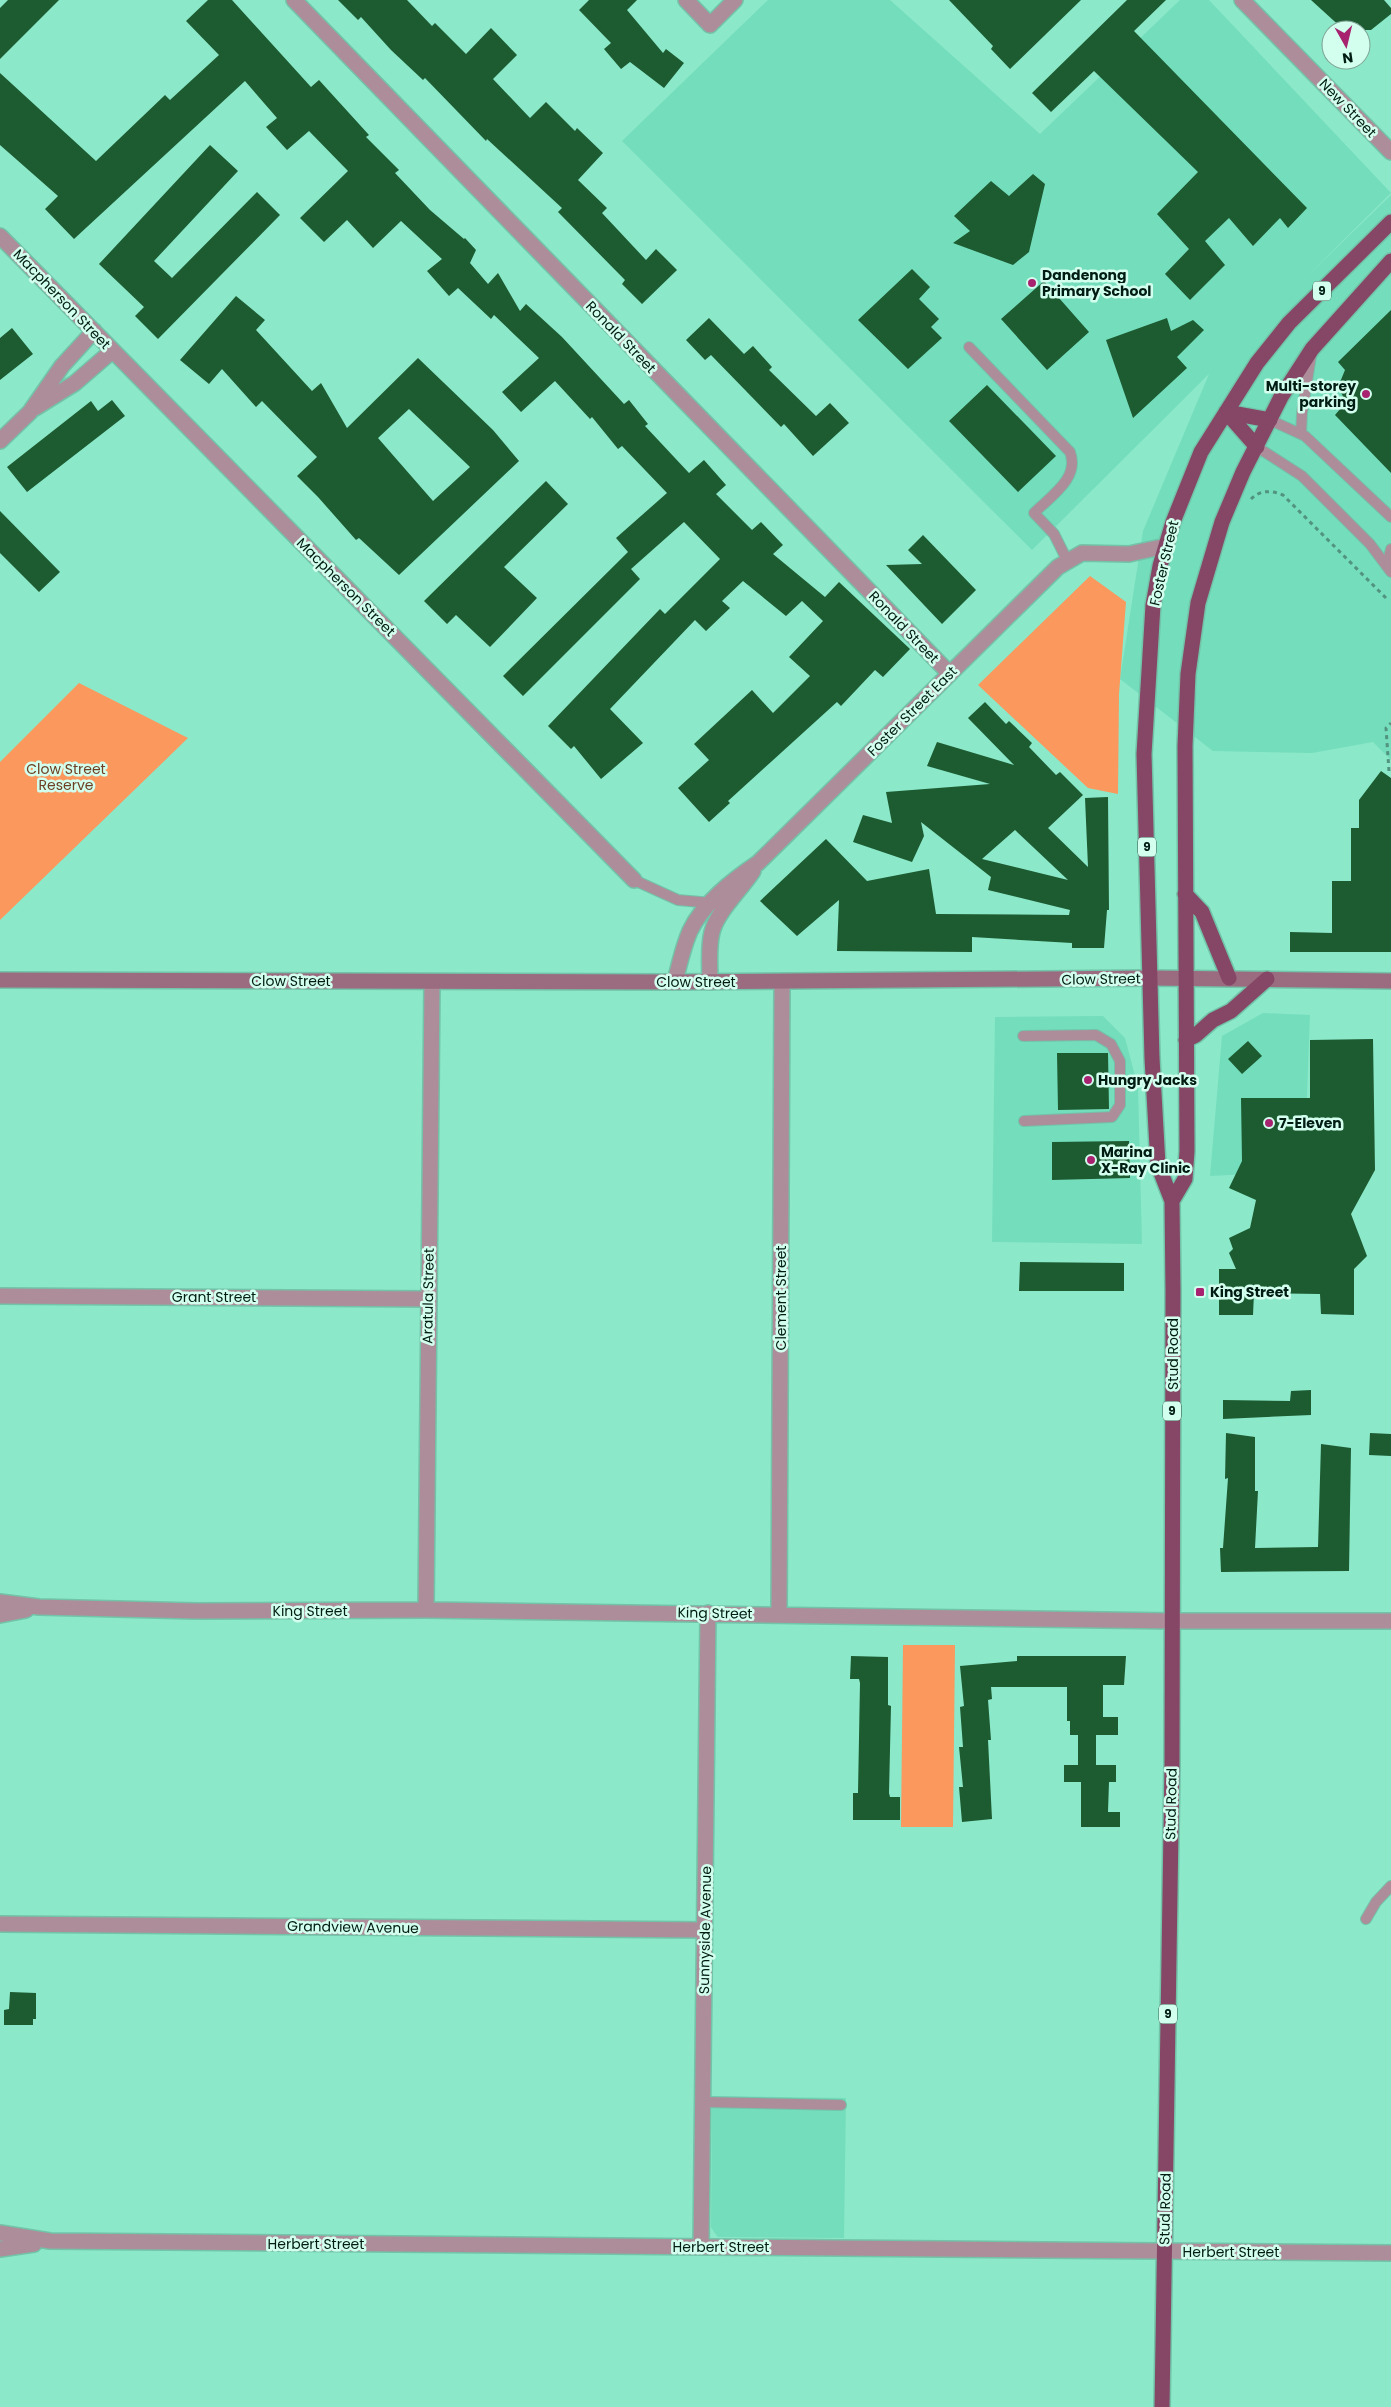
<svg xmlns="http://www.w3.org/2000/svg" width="1391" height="2407" viewBox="0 0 1391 2407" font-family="Poppins,sans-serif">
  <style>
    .built { fill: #74ddbc }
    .green { fill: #fa985d }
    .building { fill: #1d5b31; fill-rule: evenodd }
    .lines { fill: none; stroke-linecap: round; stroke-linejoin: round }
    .service-casing { stroke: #72c3a8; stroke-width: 12 }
    .minor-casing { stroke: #72c3a8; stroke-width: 18 }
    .tertiary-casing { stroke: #72c3a8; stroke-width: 18 }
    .secondary-casing { stroke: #72c3a8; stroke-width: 18 }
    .trunk-casing { stroke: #72c3a8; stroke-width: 18 }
    .path { stroke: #51937e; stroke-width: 3; stroke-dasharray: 4 4; stroke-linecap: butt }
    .service { stroke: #ae8d9b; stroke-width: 10 }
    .minor { stroke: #ae8d9b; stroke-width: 15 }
    .tertiary { stroke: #ae8d9b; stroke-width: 15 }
    .secondary { stroke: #9b6b80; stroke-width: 15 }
    .trunk { stroke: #854765; stroke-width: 15 }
    .poi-dot { fill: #a7236f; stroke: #d3ffee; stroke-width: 2 }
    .labels { text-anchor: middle; stroke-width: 5; stroke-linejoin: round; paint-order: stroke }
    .shield { fill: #d3ffee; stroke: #3f6055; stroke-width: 1 }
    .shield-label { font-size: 12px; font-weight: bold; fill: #001c13 }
    .street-label { font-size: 14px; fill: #001c13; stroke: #d3ffee }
    .poi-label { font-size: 14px; font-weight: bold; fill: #001c13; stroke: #d3ffee; text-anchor: start }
    .park-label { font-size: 14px; fill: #6c3f24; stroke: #d3ffee }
  </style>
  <rect width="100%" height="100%" fill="#8be8c9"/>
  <path class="built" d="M 768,0 L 890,0 L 1040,134 L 1180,0 L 1209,0 L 1391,193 L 1297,286 L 1391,195 L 1391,760 L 1373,742 L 1312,753 L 1213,751 L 1120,679 L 1143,531 L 1209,374 L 1032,550 L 622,141 Z
    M 1263,1013 L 1310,1015 L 1304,1171 L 1210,1176 L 1222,1036 Z
    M 1103,1016 L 1125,1038 L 1138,1087 L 1142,1244 L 992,1242 L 995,1017 Z
    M 712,2096 L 846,2098 L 844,2238 L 718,2237 L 714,2232 L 711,2227 Z"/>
  <path class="green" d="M 1090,576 L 1126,602 L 1119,694 L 1118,794 L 1088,788 L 978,685 Z
    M 79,683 L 188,738 L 0,920 L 0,762 Z
    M 903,1645 L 955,1645 L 953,1827 L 901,1827 Z"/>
  <path class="building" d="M 8,0 L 59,0 L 0,59 L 0,8 Z
    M 208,0 L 232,0 L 311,87 L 319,80 L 369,135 L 366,137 L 399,170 L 395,173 L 430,210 L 464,239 L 465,238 L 476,250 L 470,263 L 488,284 L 498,273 L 520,311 L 526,304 L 562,337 L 624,404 L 629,400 L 648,424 L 645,426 L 689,473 L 704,460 L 726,485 L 716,494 L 752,530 L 761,522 L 783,545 L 773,554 L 825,597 L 839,582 L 910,649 L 883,677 L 875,670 L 841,706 L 837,702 L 728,801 L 730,803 L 709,822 L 678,788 L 709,760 L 694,744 L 752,690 L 773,713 L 810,676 L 789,657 L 823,621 L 802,601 L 786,616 L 743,581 L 722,601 L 730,608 L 706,631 L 695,620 L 610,709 L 643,743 L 601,779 L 574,746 L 571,749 L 548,726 L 660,609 L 665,614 L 720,559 L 684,522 L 631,569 L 640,579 L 523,696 L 503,676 L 628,552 L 616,538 L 667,493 L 622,446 L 618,449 L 592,417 L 590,419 L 555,381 L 521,412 L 502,392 L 539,358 L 494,315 L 491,319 L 458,288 L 449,296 L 427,271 L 442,259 L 401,221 L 373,248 L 347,220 L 324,242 L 300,218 L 348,171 L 309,131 L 287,150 L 266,127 L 277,118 L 245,81 L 74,239 L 45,209 L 58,196 L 0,145 L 0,73 L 96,161 L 165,95 L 170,100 L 219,55 L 186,21 Z
    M 338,0 L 407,0 L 432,26 L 435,23 L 466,54 L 491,28 L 517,55 L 493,79 L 530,118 L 546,102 L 575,131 L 577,128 L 603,153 L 578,180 L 607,208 L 602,213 L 646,260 L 656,249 L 677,270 L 642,304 L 622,284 L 625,280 L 558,212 L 562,208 L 487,139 L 486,141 L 425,78 L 423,80 L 391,50 L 361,17 L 358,20 Z
    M 589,0 L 637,0 L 627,10 L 663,53 L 666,49 L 684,63 L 664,88 L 630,62 L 621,69 L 604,49 L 611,43 L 579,10 Z
    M 949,0 L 1081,0 L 1010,69 L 991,49 L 993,46 Z
    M 1127,0 L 1166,0 L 1134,31 L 1307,208 L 1288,228 L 1280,218 L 1253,246 L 1229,218 L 1205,241 L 1225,265 L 1190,300 L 1165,274 L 1189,249 L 1157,214 L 1198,172 L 1094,71 L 1051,112 L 1032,93 Z
    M 1311,0 L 1384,0 L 1391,8 L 1391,14 L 1371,30 L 1344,30 Z
    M 210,145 L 238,171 L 154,261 L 172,278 L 257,192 L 280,215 L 158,339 L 135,316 L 144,307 L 99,264 Z
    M 1033,174 L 1045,184 L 1029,252 L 1013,265 L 953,243 L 970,231 L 954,216 L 991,181 L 1009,196 Z
    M 912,269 L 930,287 L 919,299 L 939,319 L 931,327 L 942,338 L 908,369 L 858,320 Z
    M 1044,281 L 1089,332 L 1047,370 L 1001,319 Z
    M 236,296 L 265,320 L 256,330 L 312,391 L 321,383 L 347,428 L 418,358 L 493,430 L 519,461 L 399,575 L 359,538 L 356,540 L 318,497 L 297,476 L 317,457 L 262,401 L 256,407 L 222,369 L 209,384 L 180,360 ZM 409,409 L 470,467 L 433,501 L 378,438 Z
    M 1391,310 L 1391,473 L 1335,415 L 1346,402 L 1338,387 L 1345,370 L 1338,362 Z
    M 709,318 L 744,354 L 753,346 L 772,367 L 769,370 L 816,416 L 830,403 L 849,423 L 813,456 L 784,424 L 781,427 L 711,355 L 705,360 L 686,340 Z
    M 1167,318 L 1171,331 L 1193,320 L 1204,330 L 1177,357 L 1187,368 L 1133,418 L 1106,340 Z
    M 12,328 L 33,354 L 0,380 L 0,338 Z
    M 987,385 L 1056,456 L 1018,492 L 949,421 Z
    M 112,400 L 125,416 L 27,492 L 7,467 L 91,401 L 98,411 Z
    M 546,481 L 568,504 L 504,567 L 537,598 L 490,647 L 456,615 L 447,624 L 424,601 Z
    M 0,511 L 60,572 L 39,592 L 0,553 Z
    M 923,535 L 976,590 L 942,624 L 886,565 L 922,564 L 908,550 Z
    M 985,702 L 1006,724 L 1009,721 L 1032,743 L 1029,747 L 1056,775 L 1060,772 L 1083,795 L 1048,828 L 1088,867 L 1085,798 L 1108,797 L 1109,910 L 1107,910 L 1104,948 L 1072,948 L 1072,943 L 972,937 L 972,952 L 837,951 L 839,900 L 797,936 L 760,901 L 826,839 L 867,881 L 929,869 L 936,914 L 1069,915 L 1070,910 L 988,890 L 991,877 L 921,822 L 924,836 L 912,862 L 853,842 L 863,815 L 892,823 L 886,792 L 990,784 L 927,766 L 937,742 L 1014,765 L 968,718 ZM 1015,830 L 1068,880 L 982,859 Z
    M 1381,771 L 1391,778 L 1391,952 L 1290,952 L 1290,932 L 1332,933 L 1332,881 L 1351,881 L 1351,828 L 1359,828 L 1359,800 Z
    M 1373,1039 L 1375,1170 L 1351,1214 L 1367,1256 L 1354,1269 L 1354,1315 L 1321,1314 L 1320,1294 L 1254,1293 L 1253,1315 L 1219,1315 L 1219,1269 L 1236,1269 L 1229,1253 L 1233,1249 L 1229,1238 L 1250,1228 L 1256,1200 L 1229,1188 L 1242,1161 L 1241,1098 L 1310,1098 L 1310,1040 Z
    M 1248,1041 L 1262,1056 L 1242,1074 L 1228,1059 Z
    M 1057,1053 L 1108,1053 L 1109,1109 L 1058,1110 Z
    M 1129,1141 L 1130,1178 L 1052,1180 L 1052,1142 Z
    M 1020,1262 L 1124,1263 L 1124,1291 L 1019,1291 Z
    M 1311,1390 L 1311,1415 L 1223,1419 L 1223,1400 L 1290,1401 L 1291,1391 Z
    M 1226,1433 L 1255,1437 L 1255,1491 L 1258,1491 L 1255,1548 L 1318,1547 L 1321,1444 L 1351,1448 L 1349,1571 L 1221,1572 L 1220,1548 L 1223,1548 L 1228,1478 L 1225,1479 Z
    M 1370,1433 L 1391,1434 L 1391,1456 L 1369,1455 Z
    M 851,1656 L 888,1657 L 888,1705 L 891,1706 L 889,1793 L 890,1797 L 900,1797 L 900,1820 L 853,1820 L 853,1793 L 858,1793 L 860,1683 L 859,1679 L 850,1679 Z
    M 1017,1656 L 1126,1656 L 1124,1685 L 1103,1685 L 1103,1717 L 1118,1717 L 1118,1735 L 1096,1735 L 1096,1765 L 1116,1765 L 1116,1782 L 1109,1782 L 1108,1812 L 1120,1812 L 1120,1827 L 1081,1827 L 1081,1782 L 1064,1782 L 1064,1765 L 1078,1765 L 1078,1735 L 1070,1735 L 1070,1721 L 1067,1721 L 1067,1687 L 991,1687 L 992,1699 L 988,1700 L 991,1740 L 988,1740 L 992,1819 L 962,1822 L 959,1787 L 963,1787 L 959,1747 L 963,1747 L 960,1707 L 964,1706 L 960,1666 L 1017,1661 Z
    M 10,1992 L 36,1993 L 36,2019 L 33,2019 L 33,2025 L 4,2025 L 4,2010 L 9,2009 Z"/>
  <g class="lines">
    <defs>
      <path id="service" d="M 969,347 L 1070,452 C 1080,478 1051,496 1034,513 L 1054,534 L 1067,560
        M 1270,420 L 1305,436 L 1391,517
        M 1301,434 L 1302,413 L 1311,356
        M 1257,447 L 1302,476 L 1370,544 L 1391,572
        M 1391,570 L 1388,561 L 1391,549
        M 634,880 L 678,900 L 712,903
        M 1023,1036 L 1096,1035 L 1111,1044 L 1120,1061 L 1120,1105 L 1112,1117 L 1024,1121
        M 1366,1919 L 1376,1902 L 1391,1886
        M 702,2102 L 841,2105"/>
      <path id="minor" d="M 294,0 L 949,673
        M 686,0 L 710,25 L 735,0
        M 1242,0 L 1391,152
        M 0,236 L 634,880
        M 35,408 L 75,383 L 112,351
        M 0,441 L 30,412 L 62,366 L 94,331
        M 0,1296 L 428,1299
        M 0,1602 L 39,1607 L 196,1611 L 426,1610 L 1172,1621 L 1391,1621
        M 426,1610 L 432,982
        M 0,1615 L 26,1610
        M 779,1615 L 782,982
        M 0,1924 L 705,1930
        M 0,2233 L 50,2241 L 1391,2253
        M 701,2247 L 708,1613
        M 0,2249 L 34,2244"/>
      <path id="tertiary" d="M 675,982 C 679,965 683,947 690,931 C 703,903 733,880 758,863 L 1058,567 L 1082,553 L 1129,554 L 1166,546
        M 710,982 C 710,966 708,948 712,932 C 718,910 741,890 753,871"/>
      <path id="secondary" d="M 0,980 L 675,982 L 1151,978 L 1391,981"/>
      <path id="trunk" d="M 1226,412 L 1257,447
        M 1226,412 L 1270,420
        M 1185,894 L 1202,912 L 1229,978
        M 1186,1040 L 1196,1035 L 1213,1020 L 1231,1011 L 1267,979
        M 1172,1201 L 1185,1179 L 1187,1151 L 1185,746 L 1188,674 L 1198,603 L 1222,522 L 1243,472 L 1281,397 L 1312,349 L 1391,261
        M 1162,2407 L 1172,1765 L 1173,1291 L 1172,1201 L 1158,1165 L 1152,1058 L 1144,754 L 1153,605 L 1160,566 L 1173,522 L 1201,452 L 1257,363 L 1289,323 L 1391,222"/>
    </defs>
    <use href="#service" class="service-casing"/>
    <use href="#minor" class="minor-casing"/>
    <use href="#tertiary" class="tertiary-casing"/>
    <use href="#secondary" class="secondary-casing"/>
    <use href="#trunk" class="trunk-casing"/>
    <path class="path" d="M 1251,499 C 1260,490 1271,490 1283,495 L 1387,599
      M 1389,771 L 1386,728 L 1391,723"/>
    <use href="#service" class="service"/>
    <use href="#minor" class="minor"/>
    <use href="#tertiary" class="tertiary"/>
    <use href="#secondary" class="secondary"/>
    <use href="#trunk" class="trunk"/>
  </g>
  <g class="poi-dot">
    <circle cx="1032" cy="283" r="5"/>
    <circle cx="1366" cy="394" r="5"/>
    <circle cx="1088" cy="1080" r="5"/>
    <circle cx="1269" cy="1123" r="5"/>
    <circle cx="1091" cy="1160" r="5"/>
    <rect x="1195" y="1287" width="10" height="10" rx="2.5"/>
  </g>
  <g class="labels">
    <g class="shield">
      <rect x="1313" y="281.5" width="18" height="19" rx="4"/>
      <rect x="1138" y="837.5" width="18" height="19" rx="4"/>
      <rect x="1163" y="1401.5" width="18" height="19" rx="4"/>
      <rect x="1159" y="2004.5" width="18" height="19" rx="4"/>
    </g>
    <g class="shield-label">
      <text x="1322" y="295">9</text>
      <text x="1147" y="851">9</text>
      <text x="1172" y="1415">9</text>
      <text x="1168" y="2018">9</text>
    </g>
    <g class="street-label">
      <text transform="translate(1348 108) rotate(46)" y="5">New Street</text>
      <text transform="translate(62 299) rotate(46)" y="5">Macpherson Street</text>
      <text transform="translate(621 337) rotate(46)" y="5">Ronald Street</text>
      <text transform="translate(1164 563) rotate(-77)" y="5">Foster Street</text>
      <text transform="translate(346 587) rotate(45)" y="5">Macpherson Street</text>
      <text transform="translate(904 627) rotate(46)" y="5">Ronald Street</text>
      <text transform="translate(912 711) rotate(-45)" y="5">Foster Street East</text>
      <text transform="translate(1101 979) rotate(-1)" y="5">Clow Street</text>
      <text x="291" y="986">Clow Street</text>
      <text x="696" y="987">Clow Street</text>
      <text transform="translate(428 1296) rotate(-89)" y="5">Aratula Street</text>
      <text x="214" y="1302">Grant Street</text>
      <text transform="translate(781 1298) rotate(-90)" y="5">Clement Street</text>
      <text transform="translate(1173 1354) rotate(-90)" y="5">Stud Road</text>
      <text x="310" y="1616">King Street</text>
      <text transform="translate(715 1613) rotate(1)" y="5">King Street</text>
      <text transform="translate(1171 1804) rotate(-89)" y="5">Stud Road</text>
      <text transform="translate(353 1927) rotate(1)" y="5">Grandview Avenue</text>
      <text transform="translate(705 1930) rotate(-89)" y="5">Sunnyside Avenue</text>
      <text transform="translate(1165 2209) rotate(-89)" y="5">Stud Road</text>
      <text x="316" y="2249">Herbert Street</text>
      <text x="721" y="2252">Herbert Street</text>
      <text x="1231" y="2257">Herbert Street</text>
    </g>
    <g class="poi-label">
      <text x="1042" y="280">Dandenong<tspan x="1042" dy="16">Primary School</tspan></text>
      <text x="1356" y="391" text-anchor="end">Multi-storey<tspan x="1356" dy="16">parking</tspan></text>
      <text x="1098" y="1085">Hungry Jacks</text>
      <text x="1279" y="1128">7-Eleven</text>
      <text x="1101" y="1157">Marina<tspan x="1101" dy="16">X-Ray Clinic</tspan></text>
      <text x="1210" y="1297">King Street</text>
    </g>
    <g class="park-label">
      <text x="66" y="774">Clow Street<tspan x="66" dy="16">Reserve</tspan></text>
    </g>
  </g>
  <g transform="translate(1346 45) rotate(172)"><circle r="24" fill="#d3ffee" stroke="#7fa496"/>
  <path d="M0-4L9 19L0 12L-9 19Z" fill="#a7236f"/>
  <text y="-8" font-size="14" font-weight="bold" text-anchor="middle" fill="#001c13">N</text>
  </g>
</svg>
